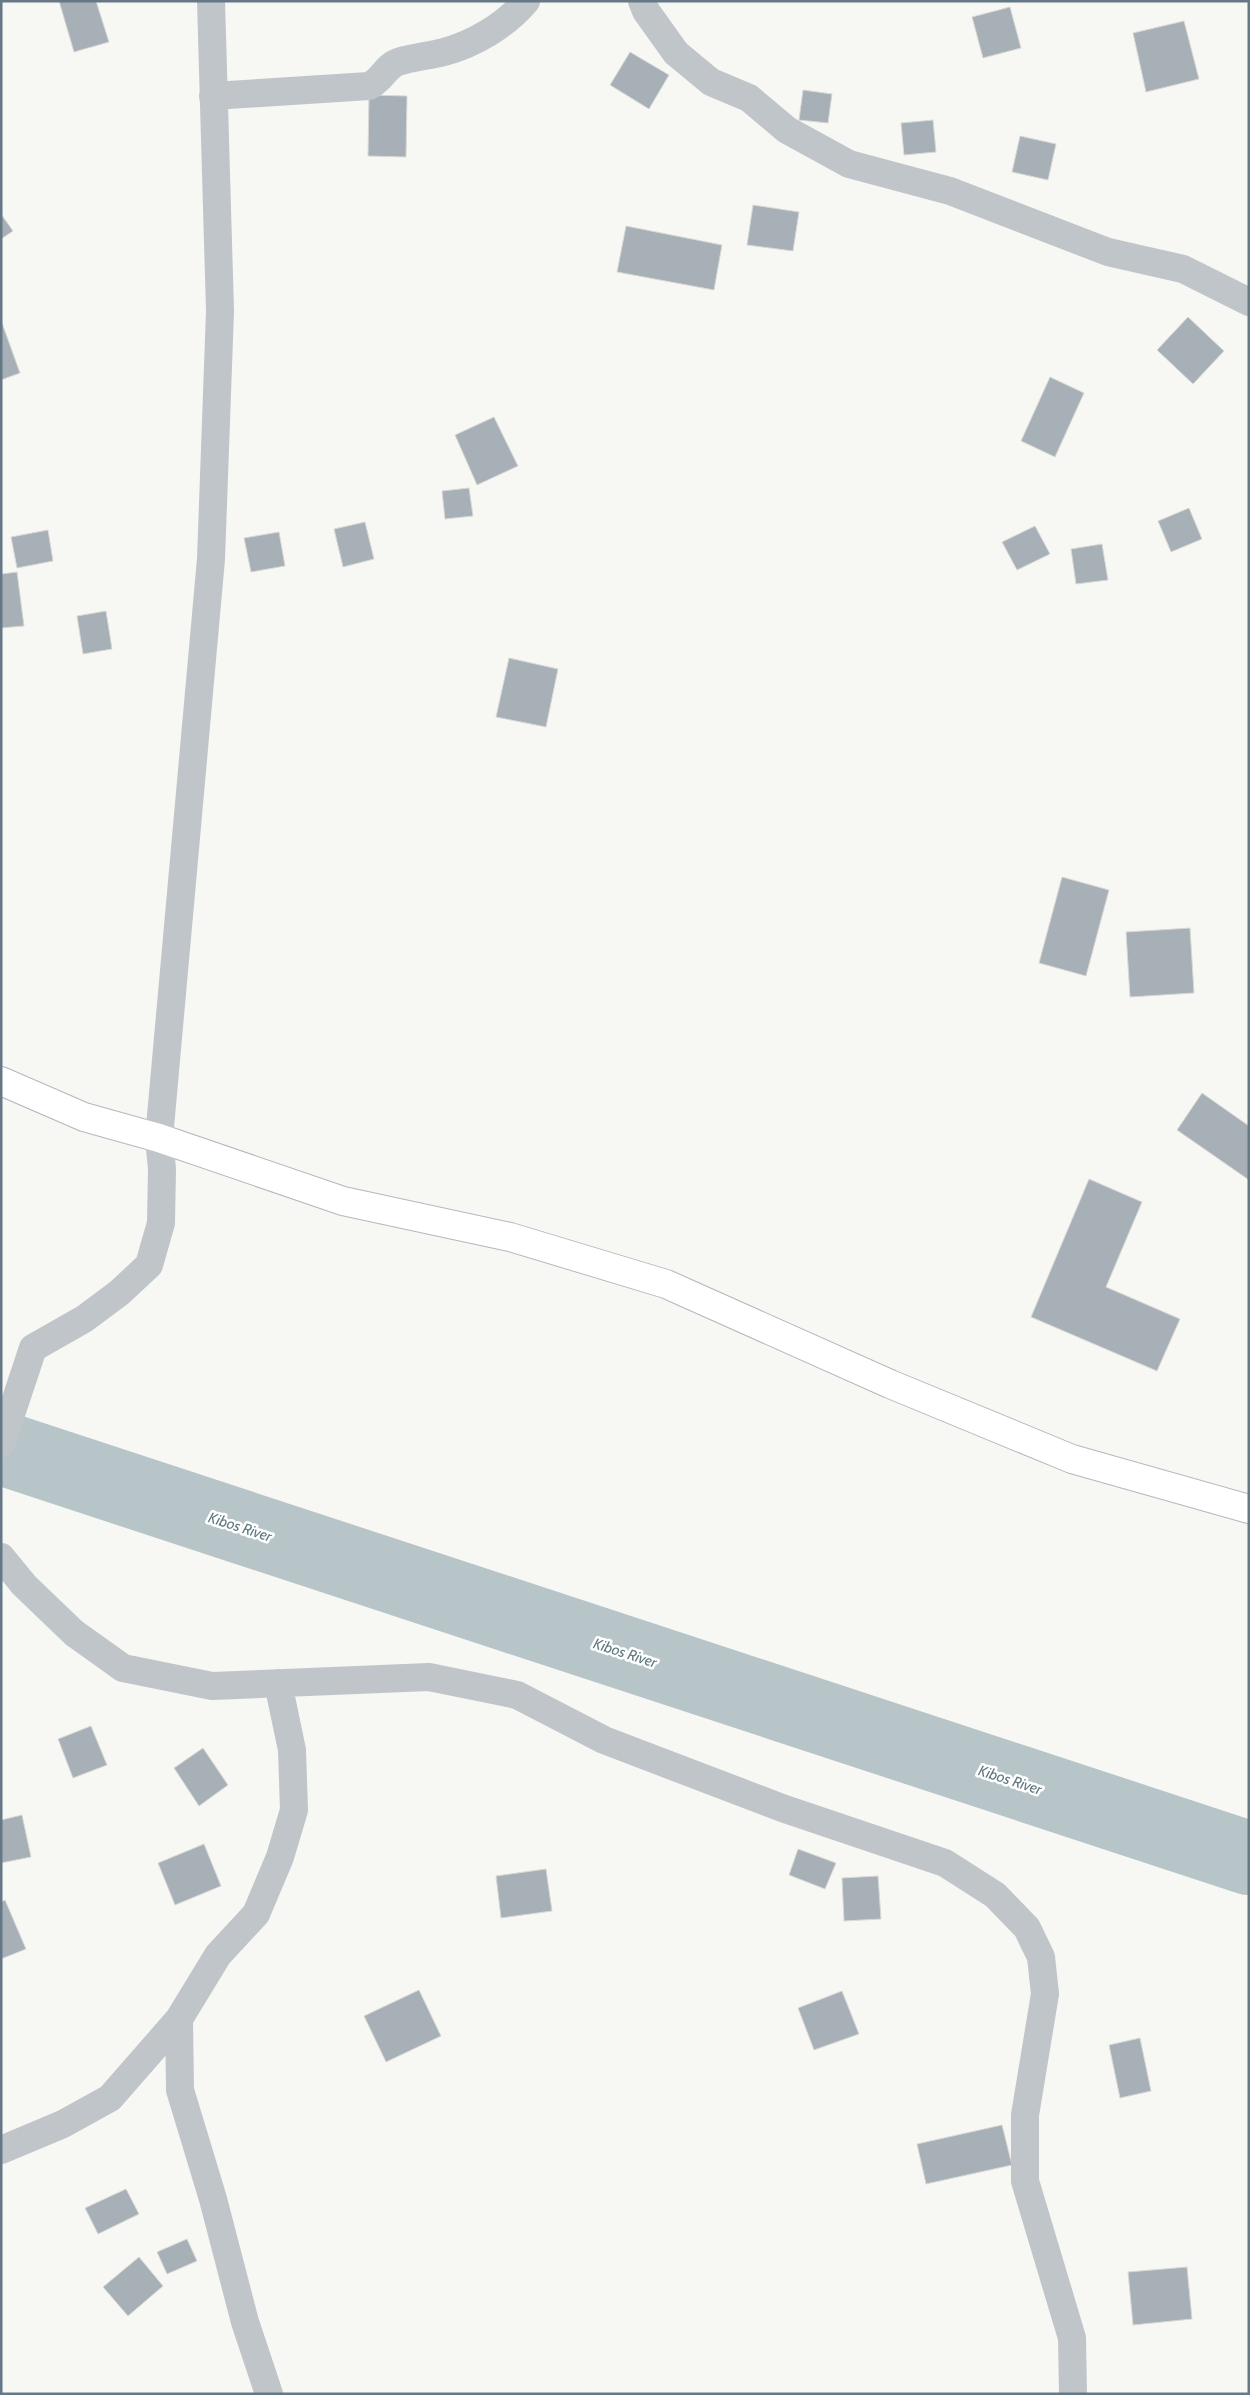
<svg xmlns="http://www.w3.org/2000/svg" width="1250" height="2395" viewBox="0 0 1250 2395" font-family="Cabin,sans-serif">
  <style>
    .lines { fill: none; stroke-linecap: round; stroke-linejoin: round }
    .river { stroke: #b7c4c8; stroke-width: 74 }
    .building { fill: #a7b0b6; stroke: #d9d9d6 }
    .secondary-casing { stroke: #b2b9bd; stroke-width: 30 }
    .minor { stroke: #c0c5c9; stroke-width: 28 }
    .secondary { stroke: #fff; stroke-width: 28 }
    .labels { text-anchor: middle; stroke-width: 5; stroke-linejoin: round; paint-order: stroke }
    .water-label { font-size: 15px; font-style: italic; fill: #617a83; stroke: #fff }
  </style>
  <rect width="100%" height="100%" fill="#f7f7f4"/>
  <g class="lines">
    <path class="river" d="M 1,1448 L 1249,1858"/>
  </g>
  <path class="building" d="M 59,1 L 96,1 L 109,42 L 74,52 Z
    M 1010,7 L 1021,48 L 983,58 L 972,17 Z
    M 1184,21 L 1199,79 L 1146,92 L 1133,33 Z
    M 630,52 L 669,75 L 649,109 L 610,85 Z
    M 803,90 L 832,94 L 828,123 L 799,120 Z
    M 369,95 L 407,96 L 406,157 L 368,156 Z
    M 933,120 L 936,152 L 904,155 L 901,123 Z
    M 1020,136 L 1056,144 L 1048,180 L 1012,172 Z
    M 753,205 L 799,212 L 793,251 L 747,245 Z
    M 1,214 L 13,231 L 1,239 Z
    M 626,226 L 722,245 L 714,290 L 617,272 Z
    M 1188,317 L 1224,351 L 1193,384 L 1157,350 Z
    M 2,323 L 20,373 L 1,380 L 1,323 Z
    M 1050,377 L 1084,393 L 1055,457 L 1021,441 Z
    M 494,417 L 518,466 L 477,485 L 455,435 Z
    M 469,488 L 473,516 L 445,519 L 442,491 Z
    M 1189,508 L 1202,539 L 1171,552 L 1158,521 Z
    M 365,522 L 374,559 L 343,567 L 334,529 Z
    M 1035,526 L 1050,554 L 1017,570 L 1002,542 Z
    M 48,530 L 53,561 L 17,568 L 11,537 Z
    M 279,532 L 285,566 L 251,572 L 244,538 Z
    M 1102,544 L 1108,580 L 1076,584 L 1071,549 Z
    M 17,572 L 24,626 L 1,628 L 1,574 Z
    M 106,611 L 112,649 L 83,654 L 77,616 Z
    M 509,658 L 558,669 L 546,727 L 496,717 Z
    M 1062,877 L 1109,890 L 1086,976 L 1039,963 Z
    M 1190,928 L 1194,993 L 1130,997 L 1126,932 Z
    M 1202,1093 L 1249,1126 L 1249,1180 L 1177,1130 Z
    M 1089,1179 L 1142,1202 L 1106,1287 L 1180,1319 L 1157,1371 L 1031,1317 Z
    M 91,1726 L 107,1765 L 73,1778 L 58,1739 Z
    M 203,1748 L 228,1785 L 199,1806 L 174,1768 Z
    M 22,1815 L 31,1857 L 1,1863 L 1,1820 Z
    M 204,1844 L 221,1886 L 175,1905 L 158,1863 Z
    M 798,1849 L 836,1863 L 825,1889 L 789,1875 Z
    M 546,1869 L 552,1911 L 501,1918 L 496,1876 Z
    M 878,1876 L 881,1919 L 844,1921 L 842,1878 Z
    M 5,1900 L 26,1949 L 1,1959 L 1,1902 Z
    M 419,1990 L 441,2036 L 386,2062 L 364,2016 Z
    M 842,1991 L 859,2034 L 814,2050 L 798,2008 Z
    M 1140,2038 L 1151,2091 L 1120,2098 L 1109,2045 Z
    M 1002,2125 L 1012,2165 L 926,2184 L 917,2144 Z
    M 126,2189 L 139,2214 L 98,2234 L 85,2208 Z
    M 187,2239 L 197,2261 L 167,2274 L 157,2252 Z
    M 139,2257 L 163,2286 L 128,2316 L 103,2287 Z
    M 1187,2267 L 1192,2319 L 1133,2325 L 1128,2272 Z"/>
  <g class="lines">
    <defs>
      <path id="secondary" d="M 1,1081 L 84,1117 L 159,1138 L 343,1201 L 510,1237 L 666,1284 L 890,1384 L 1072,1459 L 1249,1509"/>
    </defs>
    <use href="#secondary" class="secondary-casing"/>
    <path class="minor" d="M 642,1 L 646,11 L 676,53 L 711,82 L 749,98 L 787,130 L 849,164 L 950,191 L 1108,252 L 1183,269 L 1249,302
      M 213,96 L 369,86 C 382,80 386,66 398,62 C 413,57 429,56 444,52 C 474,44 506,25 526,1
      M 1,1444 L 33,1348 L 84,1319 L 119,1293 L 149,1265 L 161,1223 L 162,1169 L 159,1138 L 211,559 L 220,311 L 211,1
      M 1,1557 L 24,1585 L 74,1633 L 123,1668 L 212,1686 L 429,1677 L 517,1695 L 604,1740 L 782,1808 L 945,1863 L 995,1895 L 1027,1928 L 1041,1957 L 1045,1994 L 1025,2115 L 1025,2181 L 1072,2338 L 1073,2394
      M 179,2019 L 180,2090 L 213,2199 L 245,2322 L 269,2394
      M 1,2150 L 63,2124 L 110,2098 L 179,2019 L 218,1955 L 256,1914 L 280,1857 L 294,1810 L 292,1750 L 278,1683"/>
    <use href="#secondary" class="secondary"/>
  </g>
  <g class="labels">
    <g class="water-label">
      <text transform="translate(240 1527) rotate(18)" y="5">Kibos River</text>
      <text transform="translate(625 1653) rotate(18)" y="5">Kibos River</text>
      <text transform="translate(1010 1780) rotate(18)" y="5">Kibos River</text>
    </g>
  </g>
  <rect width="1250" height="2395" fill="none" stroke="#657886" stroke-width="5"/>
</svg>
